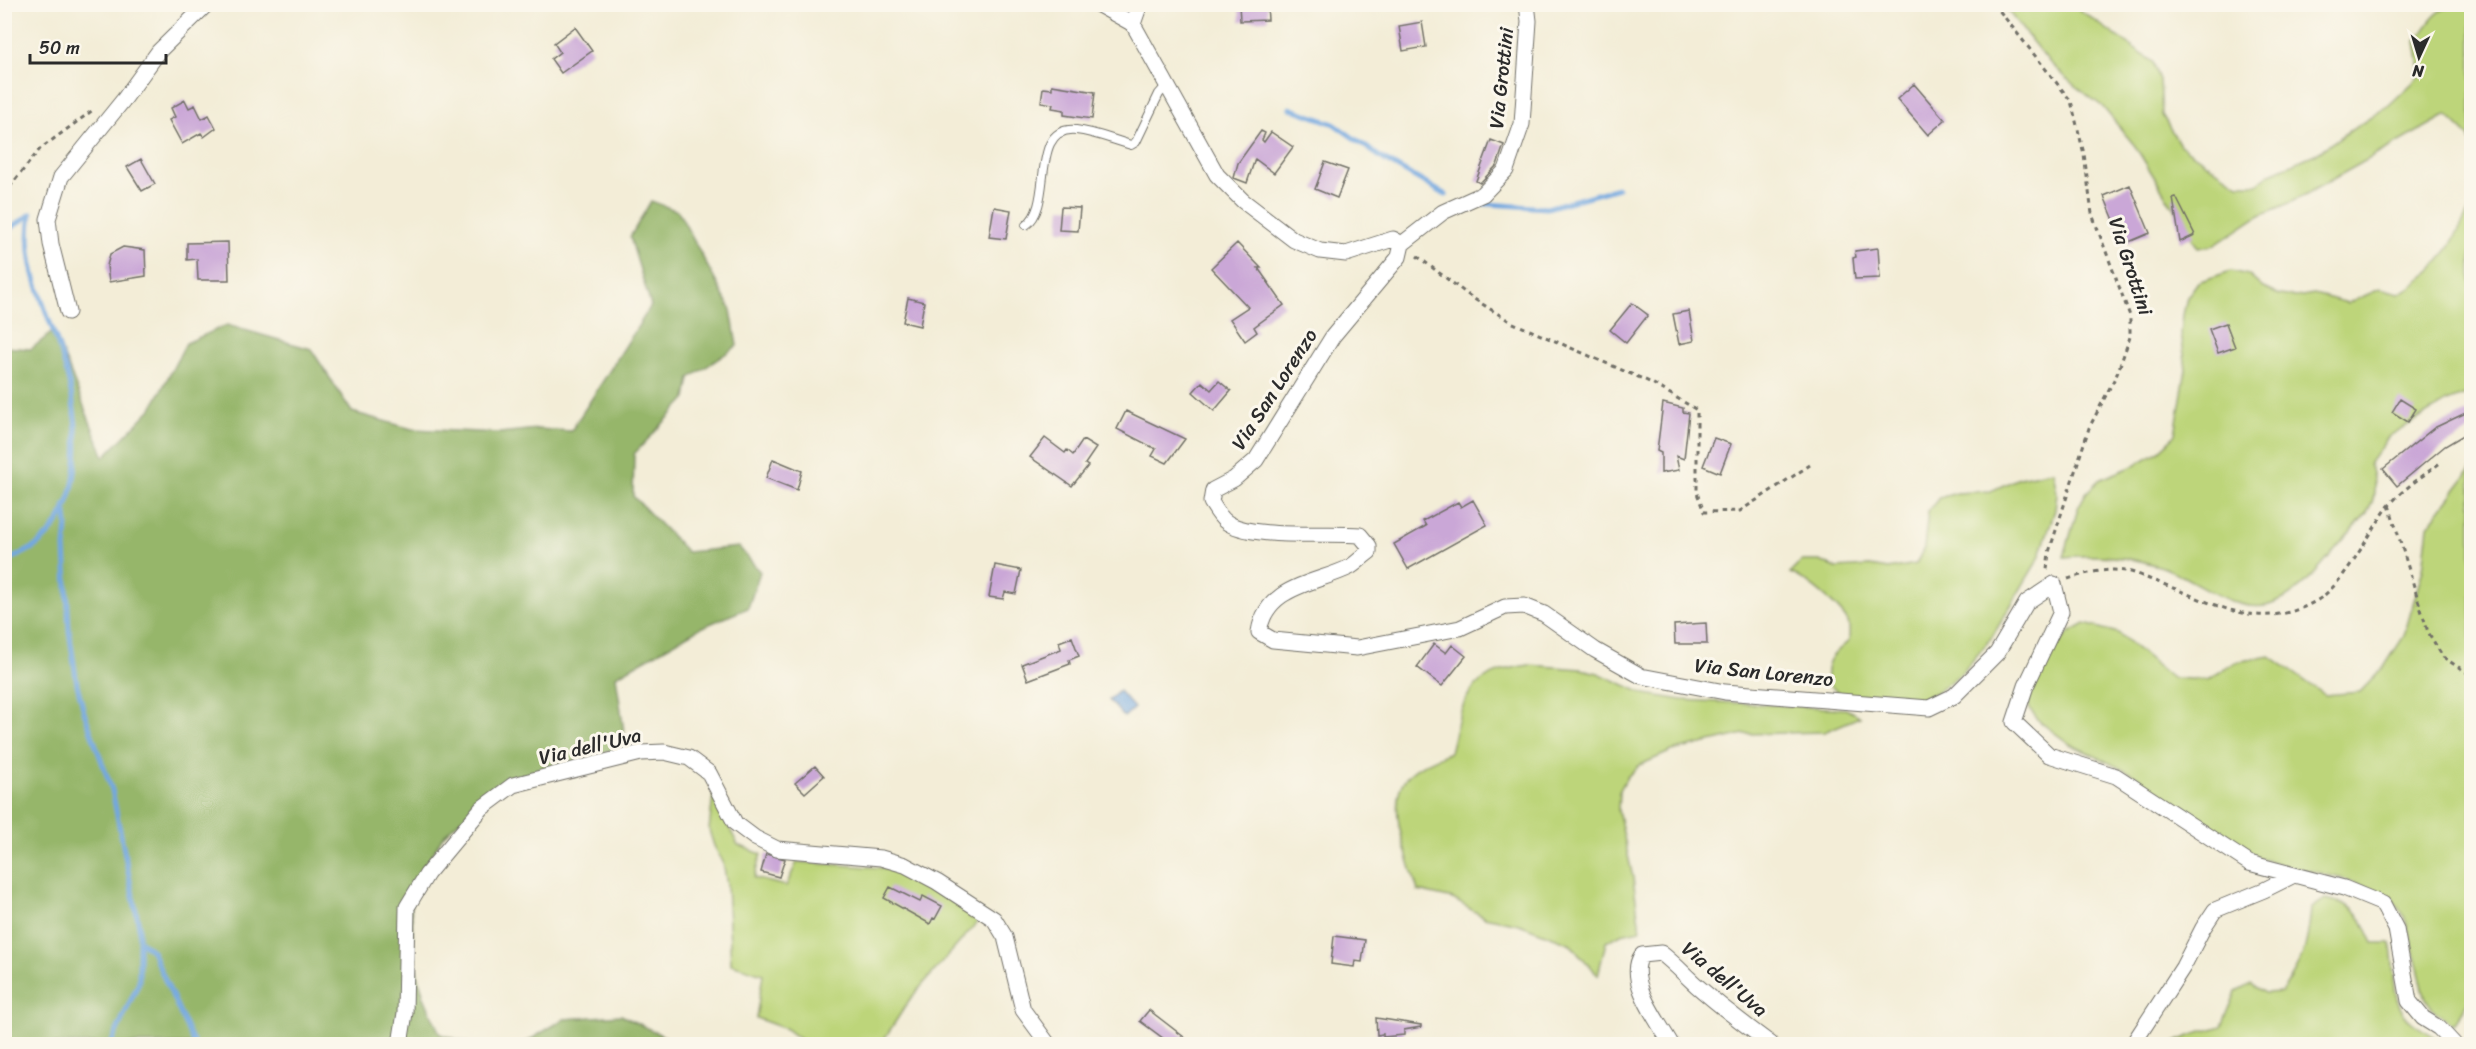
<svg xmlns="http://www.w3.org/2000/svg" width="2476" height="1049" viewBox="0 0 2476 1049" font-family="Sriracha,sans-serif">
  <style>
    .green { fill: #bdd57a; stroke: #748052; stroke-width: 1.5 }
    .forest { fill: #96b66a; stroke: #60704a; stroke-width: 1.5 }
    .water { fill: #72a7df; stroke: #4e6985; stroke-width: 1.5 }
    .lines { fill: none; stroke-linecap: round; stroke-linejoin: round }
    .stream { stroke: #72a7df; stroke-width: 5 }
    .building { fill: #caa7d7 }
    .service-casing { stroke: #716f67; stroke-width: 10 }
    .minor-casing { stroke: #716f67; stroke-width: 17 }
    .path { stroke: #716f67; stroke-width: 3; stroke-dasharray: 4.5 4.5; stroke-linecap: butt }
    .service { stroke: #fff; stroke-width: 8 }
    .minor { stroke: #fff; stroke-width: 15 }
    .labels { text-anchor: middle; stroke-width: 6; stroke-linejoin: round; paint-order: stroke }
    .street-label { font-size: 20px; fill: #2b2b2b; stroke: #fbf7ec }
  </style>
  <rect width="100%" height="100%" fill="#fbf7ec"/>
  <filter id="ink" filterUnits="userSpaceOnUse"><feTurbulence type="fractalNoise" baseFrequency=".0167" numOctaves="2"/><feDisplacementMap in="SourceGraphic" scale="12" xChannelSelector="R" yChannelSelector="G"/><feConvolveMatrix kernelMatrix="1 2 1 2 8 2 1 2 1" color-interpolation-filters="sRGB"/></filter>
  <filter id="wash" filterUnits="userSpaceOnUse"><feTurbulence type="fractalNoise" baseFrequency=".008" numOctaves="4" result="noise"/><feDisplacementMap in="SourceGraphic" scale="24" xChannelSelector="R" yChannelSelector="G"/><feGaussianBlur stdDeviation="1.35" result="paint"/><feColorMatrix in="noise" values="0 0 0 0 0 0 0 0 0 0 0 0 0 0 0 0 0 1.4 0 .05"/><feComposite in="paint" operator="in"/></filter>
  <g filter="url(#wash)">
    <rect width="100%" height="100%" fill="#f3edd7"/>
    <path class="green" d="M 2003,5 L 2076,5 L 2077,8 L 2153,62 L 2160,80 L 2162,115 L 2180,145 L 2238,184 L 2257,184 L 2271,173 L 2315,154 L 2388,106 L 2421,75 L 2416,41 C 2436,14 2436,5 2471,5 L 2471,143 L 2470,137 L 2447,115 L 2292,202 L 2260,215 L 2215,245 L 2198,248 L 2135,146 L 2102,106 L 2075,86 L 2047,60 Z
      M 2471,207 L 2471,393 L 2447,402 L 2389,436 L 2369,464 C 2383,501 2368,513 2344,539 C 2322,563 2301,596 2269,605 C 2234,615 2191,575 2159,566 C 2127,556 2096,554 2064,557 L 2078,508 L 2086,493 L 2099,480 L 2131,467 L 2163,449 L 2175,434 L 2186,369 L 2181,333 L 2183,315 L 2187,297 L 2198,282 L 2231,271 L 2248,275 L 2263,288 L 2279,295 L 2296,297 L 2314,294 L 2348,303 L 2380,289 L 2399,294 C 2440,271 2451,246 2471,207 Z
      M 2471,469 L 2472,996 L 2454,1025 L 2436,1012 L 2426,1000 L 2405,917 L 2392,898 L 2344,879 L 2261,859 L 2245,851 L 2136,776 L 2070,744 L 2040,722 L 2029,708 L 2029,690 L 2045,659 L 2069,633 L 2085,624 L 2118,633 L 2172,678 L 2207,680 L 2236,662 L 2270,656 L 2325,695 L 2360,692 L 2384,667 L 2404,636 L 2423,569 L 2428,526 Z
      M 2053,471 L 2057,493 L 2055,510 L 2039,558 L 1992,637 L 1963,672 L 1935,693 L 1919,700 L 1840,694 L 1827,683 C 1825,660 1831,656 1849,641 C 1849,636 1850,627 1848,622 C 1841,608 1805,578 1790,573 L 1802,561 L 1820,561 L 1836,568 L 1870,566 L 1888,569 L 1916,564 L 1924,548 L 1928,511 L 1939,498 L 1957,493 L 1991,491 L 2019,478 Z
      M 1529,665 L 1581,669 L 1598,673 L 1645,694 L 1682,700 L 1846,709 L 1860,717 L 1824,732 L 1744,734 L 1672,751 L 1640,765 L 1627,777 L 1619,792 L 1618,810 L 1633,878 L 1640,930 L 1621,934 L 1606,942 L 1598,975 L 1569,943 L 1519,924 L 1484,917 L 1453,899 L 1418,891 C 1410,862 1384,804 1406,778 C 1417,765 1436,759 1450,752 C 1464,696 1466,674 1529,665 Z
      M 713,795 L 738,845 L 761,854 L 754,878 L 786,886 L 797,862 L 884,868 L 903,874 L 982,917 L 910,999 L 881,1044 L 806,1044 L 786,1029 L 756,1018 L 763,974 L 731,964 L 727,885 L 723,862 L 714,846 L 709,830 Z
      M 2325,899 C 2359,905 2359,914 2373,943 L 2390,943 C 2397,970 2388,1005 2413,1023 C 2423,1031 2435,1035 2444,1044 L 2173,1044 L 2189,1036 L 2222,1026 L 2236,992 L 2251,984 L 2265,993 L 2282,992 C 2304,957 2307,950 2311,909 Z"/>
    <path class="forest" d="M 651,201 L 678,211 L 731,310 L 737,346 L 690,378 L 686,399 L 634,454 L 633,496 L 687,552 L 739,547 L 760,572 L 748,608 L 700,628 L 616,676 L 626,746 L 499,785 L 443,836 L 410,893 L 415,965 L 424,997 L 440,1034 L 471,1044 L 5,1044 L 5,347 L 31,349 L 54,331 L 104,457 L 152,408 L 186,343 L 227,325 L 311,349 L 352,412 L 412,429 L 500,433 L 537,429 L 571,431 L 651,306 L 630,237 Z
      M 621,1015 L 679,1044 L 523,1044 L 564,1019 Z"/>
    <path class="water" d="M 1119,691 L 1134,708 L 1124,717 L 1109,700 Z"/>
    <g class="lines">
      <path class="stream" d="M 1290,108 L 1334,124 L 1383,159 L 1446,195
        M 1475,203 L 1547,208 L 1618,188
        M 4,233 L 31,214
        M 65,505 L 67,525 L 65,547 L 69,630 L 77,684 L 84,712 L 112,790 L 139,926 L 139,982 L 111,1044
        M 4,562 C 15,557 28,552 37,545 C 95,500 78,401 57,342 C 42,299 23,261 31,214
        M 140,941 L 152,951 L 194,1044"/>
    </g>
    <g id="blocks">
      <path class="building" d="M 1239,4 L 1267,4 L 1268,20 L 1240,21 Z
        M 1422,22 L 1426,47 L 1403,51 L 1399,26 Z
        M 575,27 L 592,51 L 561,73 L 551,59 L 560,52 L 554,43 Z
        M 1914,84 L 1945,120 L 1928,135 L 1897,99 Z
        M 1052,85 L 1095,92 L 1092,119 L 1064,115 L 1064,110 L 1052,108 L 1053,104 L 1041,102 L 1043,88 L 1052,89 Z
        M 185,100 L 189,108 L 195,105 L 202,119 L 209,115 L 216,128 L 204,137 L 201,133 L 182,144 L 169,120 L 175,117 L 171,108 Z
        M 1261,131 L 1265,133 L 1262,140 L 1264,142 L 1271,132 L 1293,147 L 1274,173 L 1255,159 L 1247,183 L 1234,178 L 1238,163 Z
        M 1491,140 L 1504,145 L 1497,165 L 1480,183 L 1476,181 Z
        M 141,159 L 155,184 L 142,191 L 127,167 Z
        M 1325,162 L 1348,170 L 1337,198 L 1315,189 Z
        M 2130,185 L 2150,233 L 2124,244 L 2104,196 Z
        M 2176,197 L 2195,235 L 2180,242 L 2173,198 Z
        M 994,207 L 1011,210 L 1006,239 L 989,237 Z
        M 1061,207 L 1080,208 L 1078,231 L 1059,230 Z
        M 228,242 L 229,280 L 198,280 L 197,259 L 187,260 L 187,243 Z
        M 1237,243 L 1261,268 L 1258,268 L 1284,305 L 1254,327 L 1257,332 L 1245,341 L 1230,319 L 1248,307 L 1211,268 Z
        M 123,247 L 145,250 L 146,276 L 109,282 L 107,266 L 110,254 Z
        M 1878,248 L 1880,278 L 1855,279 L 1853,258 L 1856,257 L 1855,251 Z
        M 908,298 L 924,302 L 920,326 L 903,322 Z
        M 1632,303 L 1648,315 L 1626,343 L 1610,330 Z
        M 1689,311 L 1694,341 L 1679,344 L 1673,314 Z
        M 2226,323 L 2235,347 L 2218,353 L 2209,329 Z
        M 1219,381 L 1231,391 L 1214,411 L 1193,392 L 1202,382 L 1211,390 Z
        M 2400,399 L 2416,409 L 2408,422 L 2392,412 Z
        M 1663,403 L 1683,408 L 1683,412 L 1689,413 L 1684,459 L 1676,456 L 1679,470 L 1661,473 L 1661,453 L 1657,451 Z
        M 2472,410 L 2472,430 L 2445,446 L 2397,486 L 2383,469 L 2434,428 Z
        M 1126,411 L 1185,439 L 1167,463 L 1152,456 L 1156,449 L 1117,429 Z
        M 1045,438 L 1065,453 L 1067,450 L 1073,455 L 1083,440 L 1096,448 L 1085,464 L 1088,466 L 1072,486 L 1030,457 Z
        M 1714,438 L 1731,444 L 1720,473 L 1703,466 Z
        M 773,459 L 802,471 L 797,490 L 766,478 Z
        M 1473,500 L 1487,525 L 1408,569 L 1394,544 L 1426,526 L 1423,521 L 1458,502 L 1461,507 Z
        M 995,565 L 1021,570 L 1016,594 L 1005,592 L 1003,599 L 989,597 Z
        M 1706,623 L 1707,644 L 1675,644 L 1674,625 Z
        M 1072,637 L 1079,656 L 1069,660 L 1070,664 L 1028,680 L 1022,664 L 1061,649 L 1059,642 Z
        M 1434,644 L 1446,653 L 1452,645 L 1466,656 L 1442,686 L 1417,667 Z
        M 815,766 L 824,776 L 805,793 L 795,783 Z
        M 766,854 L 785,859 L 779,877 L 761,872 Z
        M 890,887 L 920,902 L 923,896 L 942,906 L 935,919 L 933,918 L 930,924 L 884,898 Z
        M 1334,936 L 1365,940 L 1362,962 L 1355,961 L 1354,967 L 1331,964 Z
        M 1149,1010 L 1193,1044 L 1171,1044 L 1140,1021 Z
        M 1376,1018 L 1421,1025 L 1421,1027 L 1404,1030 L 1404,1035 L 1383,1037 L 1383,1034 L 1377,1035 Z"/>
    </g>
  </g>
  <g filter="url(#ink)">
    <use href="#blocks" fill-opacity="0" stroke="#716f67" stroke-width="1.5"/>
    <g class="lines">
      <defs>
        <path id="service" d="M 1026,225 C 1055,205 1028,126 1076,130 C 1095,132 1113,140 1131,145 L 1136,142 L 1159,94 L 1166,86"/>
        <path id="minor" d="M 1097,4 L 1133,24 L 1217,175 L 1243,201 L 1294,240 L 1320,251 L 1346,254 L 1393,239 L 1402,244 L 1399,257 L 1333,336 L 1256,460 L 1234,479 L 1213,490 L 1211,502 C 1215,508 1219,516 1225,521 C 1248,540 1328,532 1360,535 L 1369,546 L 1369,552 C 1363,556 1357,563 1350,567 C 1316,584 1266,585 1259,632 L 1273,640 L 1357,648 L 1460,628 L 1505,607 L 1524,606 L 1544,614 L 1595,650 L 1641,676 L 1725,692 L 1929,708 L 1954,696 L 1997,653 L 2027,602 L 2054,584 L 2061,612 L 2026,686 L 2014,722 L 2049,755 L 2116,776 L 2249,863 L 2344,888 L 2383,904 L 2396,929 L 2409,1001 L 2423,1018 L 2439,1028 L 2454,1044
          M 1133,24 L 1140,4
          M 1402,244 L 1443,212 L 1483,194 L 1506,170 L 1522,124 L 1529,21 L 1527,4
          M 68,312 L 51,244 L 48,219 L 61,177 L 125,98 L 159,51 L 207,4
          M 400,1044 L 405,1013 L 407,907 L 427,874 L 482,808 L 513,785 L 641,753 L 664,752 L 689,758 L 709,773 L 735,823 L 755,838 L 777,849 L 881,858 L 905,865 L 937,882 L 994,919 L 1005,937 L 1023,1010 L 1048,1044
          M 1671,1044 C 1658,1021 1625,979 1642,955 L 1661,953 C 1674,963 1684,974 1696,985 C 1720,1006 1745,1025 1771,1044
          M 2133,1044 L 2183,967 L 2203,928 L 2215,910 L 2264,890 L 2292,876"/>
      </defs>
      <use href="#service" class="service-casing"/>
      <use href="#minor" class="minor-casing"/>
      <path class="path" d="M 1994,4 L 2071,101 L 2084,154 L 2092,214 L 2130,316 L 2130,337 L 2117,374 L 2089,428 L 2049,552 L 2047,570
        M 4,194 L 40,149 L 93,110
        M 1417,256 L 1471,297 L 1511,322 L 1652,383 L 1697,410 L 1697,493 L 1704,512 L 1740,511 L 1810,465
        M 2389,505 L 2428,632 L 2443,657 L 2472,676
        M 2068,579 C 2085,573 2107,568 2126,571 C 2134,572 2144,577 2152,580 C 2210,600 2256,635 2316,601 C 2343,586 2369,533 2388,507 C 2401,490 2423,476 2440,463"/>
      <use href="#service" class="service"/>
      <use href="#minor" class="minor"/>
    </g>
  </g>
  <g class="labels">
    <g class="street-label">
      <text transform="translate(1501 78) rotate(-84)" y="7">Via Grottini</text>
      <text transform="translate(2131 266) rotate(72)" y="7">Via Grottini</text>
      <text transform="translate(1274 389) rotate(-57)" y="7">Via San Lorenzo</text>
      <text transform="translate(1764 672) rotate(6)" y="7">Via San Lorenzo</text>
      <text transform="translate(590 746) rotate(-13)" y="7">Via dell'Uva</text>
      <text transform="translate(1725 979) rotate(40)" y="7">Via dell'Uva</text>
    </g>
  </g>
  <rect width="2476" height="1049" fill="none" stroke="#fbf7ec" stroke-width="24"/>
  <g transform="translate(2419 57) rotate(184)" stroke="#fbf7ec" stroke-width="4.5" paint-order="stroke">
  <path d="M0-4.5L10 22L0 15L-10 22Z" fill="#2b2b2b"/>
  <text y="-9" font-size="16" font-weight="bold" text-anchor="middle" fill="#2b2b2b">N</text>
  </g>
  <path d="M30 54v9h136v-9" fill="none" stroke="#2b2b2b" stroke-width="3"/>
  <text x="39" y="54" font-size="18" fill="#2b2b2b" stroke="#fbf7ec" stroke-width="4.5" paint-order="stroke">50 m</text>
</svg>
